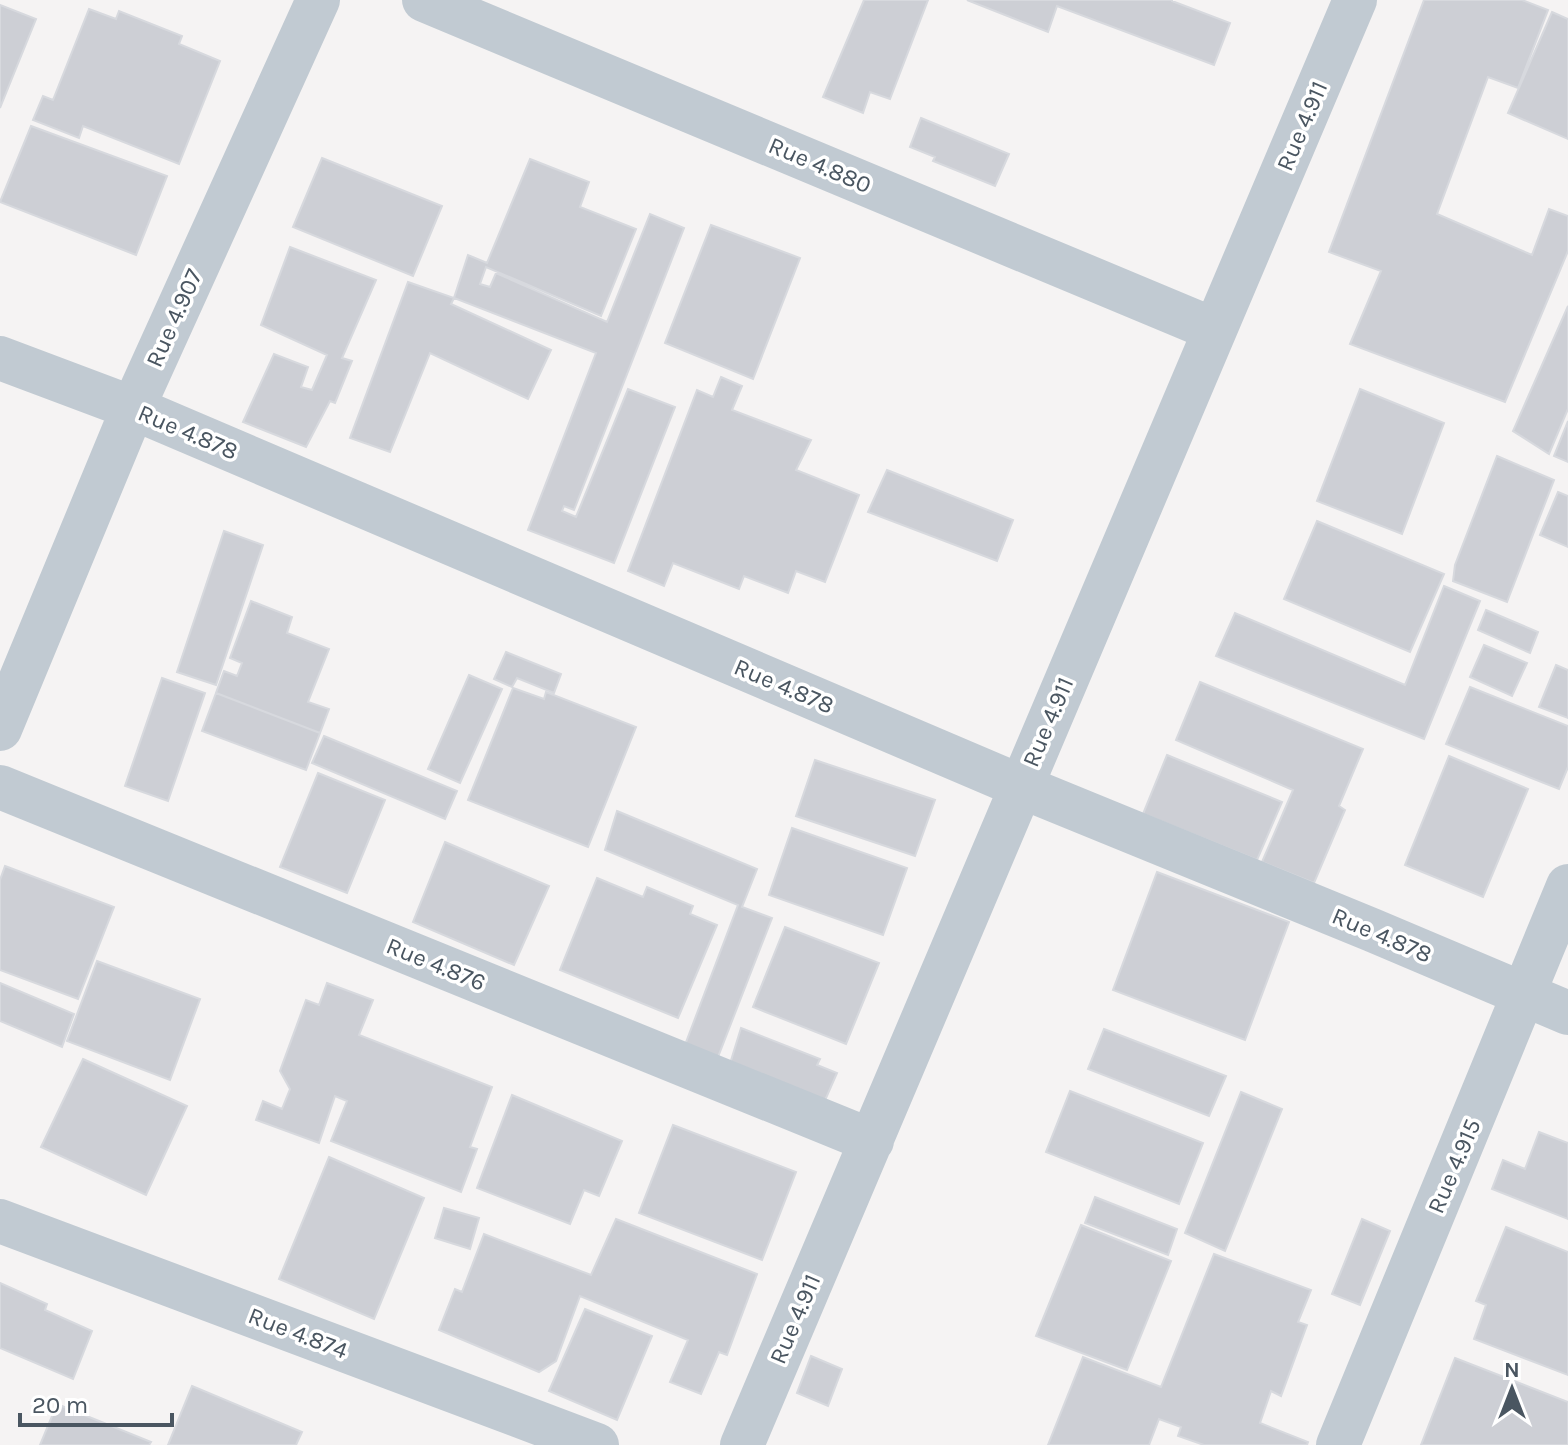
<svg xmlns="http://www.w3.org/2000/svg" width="1568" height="1445" viewBox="0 0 1568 1445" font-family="Karla,sans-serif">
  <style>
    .building { fill: #cdcfd5; stroke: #d7d9de; stroke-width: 2 }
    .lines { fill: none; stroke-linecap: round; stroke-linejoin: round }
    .minor { stroke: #c1cad2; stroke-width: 44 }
    .labels { text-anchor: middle; stroke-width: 7; stroke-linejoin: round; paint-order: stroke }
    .street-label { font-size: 24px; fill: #4a5661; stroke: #fff }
  </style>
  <rect width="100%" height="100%" fill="#f5f3f3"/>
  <path class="building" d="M 864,0 L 928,0 L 890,99 L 870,92 L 863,113 L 823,97 Z
    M 967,0 L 1172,0 L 1172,1 L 1230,23 L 1214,65 L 1057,6 L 1048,32 Z
    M 1424,0 L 1522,0 L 1548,10 L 1518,88 L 1488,77 L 1437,214 L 1532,255 L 1549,209 L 1568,216 L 1568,251 L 1505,402 L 1350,344 L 1381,271 L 1329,252 Z
    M 0,5 L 36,19 L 0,108 Z
    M 89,9 L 116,19 L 119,11 L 182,36 L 179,44 L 220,61 L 179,164 L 83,126 L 79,138 L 33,120 L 43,96 L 53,100 Z
    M 1552,12 L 1568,19 L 1568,139 L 1508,113 Z
    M 921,118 L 1009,154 L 995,186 L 933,161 L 935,157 L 910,147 Z
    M 31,126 L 167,176 L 136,255 L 0,202 Z
    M 322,158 L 442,206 L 413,276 L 293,227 Z
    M 530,159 L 589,182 L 580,207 L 636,229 L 601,316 L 486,267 L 480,284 L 490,287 L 496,273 L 607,322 L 650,214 L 684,228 L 574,510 L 564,506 L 562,511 L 576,517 L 628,389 L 675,407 L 614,563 L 528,530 L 596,353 L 454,298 L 468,255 L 487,263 Z
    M 711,225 L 800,258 L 753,379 L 665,343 Z
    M 290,247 L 376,280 L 342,358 L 352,361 L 335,403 L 330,401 L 306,447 L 243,422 L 274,354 L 308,367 L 301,387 L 312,390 L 327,355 L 261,325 Z
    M 408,282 L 454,298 L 451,304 L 551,350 L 528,399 L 430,353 L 390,452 L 350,438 Z
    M 1568,306 L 1568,409 L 1549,454 L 1513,431 Z
    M 721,377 L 742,386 L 732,410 L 811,440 L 796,470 L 859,495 L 825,582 L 796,571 L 788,593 L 744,576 L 739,589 L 673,563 L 664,586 L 628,571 L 697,390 L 713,397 Z
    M 1360,389 L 1444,423 L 1402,534 L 1317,501 Z
    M 1568,421 L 1568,462 L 1554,456 Z
    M 1497,456 L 1554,480 L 1507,602 L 1453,581 L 1455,565 Z
    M 887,470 L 1013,520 L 997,561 L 868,512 Z
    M 1558,492 L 1568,496 L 1568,547 L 1540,535 Z
    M 1317,521 L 1444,574 L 1410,652 L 1284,599 Z
    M 224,531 L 263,545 L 216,685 L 177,672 Z
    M 1444,586 L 1480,601 L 1424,739 L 1216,656 L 1235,613 L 1405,685 Z
    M 251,601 L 292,617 L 287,633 L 329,649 L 308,702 L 329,709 L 320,733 L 216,693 L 224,671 L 237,676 L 242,663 L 230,658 Z
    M 1486,610 L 1538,632 L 1530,653 L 1478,630 Z
    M 1484,645 L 1527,663 L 1512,696 L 1470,677 Z
    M 506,652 L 561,674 L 554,693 L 517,678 L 512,687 L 494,679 Z
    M 1556,665 L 1568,670 L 1568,718 L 1539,707 Z
    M 469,675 L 502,689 L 460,783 L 428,769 Z
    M 162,678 L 205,693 L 168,801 L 125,786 Z
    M 1200,682 L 1363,749 L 1339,806 L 1345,810 L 1314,883 L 1262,862 L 1293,790 L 1176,740 Z
    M 1470,687 L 1568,726 L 1568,767 L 1559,789 L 1446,744 Z
    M 513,688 L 544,699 L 546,692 L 636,727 L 588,847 L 468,800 Z
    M 216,693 L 320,733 L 306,770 L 202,731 Z
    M 324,736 L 457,791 L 445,819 L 312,763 Z
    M 1167,755 L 1282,802 L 1257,860 L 1143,814 Z
    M 1449,756 L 1528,789 L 1483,897 L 1405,865 Z
    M 815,760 L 935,800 L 915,856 L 796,816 Z
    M 318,773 L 385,800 L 347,893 L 280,867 Z
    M 617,811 L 757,869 L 742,907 L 772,918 L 718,1057 L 685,1045 L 738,905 L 605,850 Z
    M 792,828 L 907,868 L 883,935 L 769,895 Z
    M 445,842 L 549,886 L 514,965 L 413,922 Z
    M 5,866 L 114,907 L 78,999 L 0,970 L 0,880 Z
    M 1157,872 L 1289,922 L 1245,1040 L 1113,990 Z
    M 597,878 L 643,897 L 647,887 L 693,906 L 690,914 L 717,925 L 678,1018 L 560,970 Z
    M 785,927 L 879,963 L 846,1044 L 753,1007 Z
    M 97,961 L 200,999 L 170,1080 L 67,1041 Z
    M 0,983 L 74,1014 L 62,1047 L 0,1021 Z
    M 327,983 L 373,1000 L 359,1035 L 492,1087 L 470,1147 L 477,1149 L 461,1192 L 331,1141 L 347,1101 L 335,1096 L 319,1143 L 256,1120 L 263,1101 L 282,1109 L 290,1089 L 280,1071 L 306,1000 L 319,1005 Z
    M 741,1028 L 820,1059 L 817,1065 L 837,1073 L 823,1105 L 729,1067 Z
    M 1104,1029 L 1226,1076 L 1209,1116 L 1088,1069 Z
    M 83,1059 L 187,1106 L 146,1195 L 41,1147 Z
    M 1070,1091 L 1203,1143 L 1179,1204 L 1046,1152 Z
    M 1241,1092 L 1282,1109 L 1225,1251 L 1185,1233 Z
    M 512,1095 L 622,1141 L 599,1196 L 584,1190 L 570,1224 L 477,1188 Z
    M 673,1125 L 796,1172 L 762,1260 L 639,1213 Z
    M 1539,1132 L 1568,1143 L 1568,1219 L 1492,1189 L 1503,1160 L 1525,1169 Z
    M 329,1157 L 424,1198 L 374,1319 L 279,1279 Z
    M 1095,1197 L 1177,1229 L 1168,1255 L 1085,1223 Z
    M 444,1208 L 479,1218 L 470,1249 L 435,1238 Z
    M 616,1219 L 757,1274 L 727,1355 L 719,1352 L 701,1394 L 670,1382 L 688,1340 L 580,1296 L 556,1361 L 539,1372 L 439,1330 L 455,1289 L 462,1292 L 484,1234 L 591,1275 Z
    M 1362,1219 L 1390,1231 L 1360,1305 L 1332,1294 Z
    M 1081,1225 L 1171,1261 L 1127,1370 L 1036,1336 Z
    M 1506,1227 L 1568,1252 L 1568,1375 L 1474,1339 L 1486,1305 L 1476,1301 Z
    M 1214,1254 L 1311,1290 L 1298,1322 L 1307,1325 L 1281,1396 L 1271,1391 L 1260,1423 L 1308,1442 L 1307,1445 L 1204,1445 L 1178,1436 L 1181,1427 L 1159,1419 L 1149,1445 L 1048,1445 L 1083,1357 L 1161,1387 Z
    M 0,1283 L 47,1304 L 45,1310 L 92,1331 L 73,1379 L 0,1348 Z
    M 585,1309 L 652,1336 L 617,1420 L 549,1391 Z
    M 811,1356 L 842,1369 L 828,1406 L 797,1393 Z
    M 1455,1358 L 1568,1402 L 1568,1445 L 1421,1445 Z
    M 192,1386 L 302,1432 L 296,1445 L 168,1445 Z
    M 57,1404 L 151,1442 L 149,1445 L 40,1445 Z"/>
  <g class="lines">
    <path class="minor" d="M 424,0 L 1215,330
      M 0,358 L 133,408 L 1020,786 L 1372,930 L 1568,1013
      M 0,729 L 133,408 L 318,0
      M 0,787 L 872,1141
      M 0,1221 L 597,1445
      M 742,1445 L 1355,0
      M 1338,1445 L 1568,886"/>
  </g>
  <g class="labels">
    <g class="street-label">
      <text transform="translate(1302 126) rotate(-67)" y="8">Rue 4.911</text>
      <text transform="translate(820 165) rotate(23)" y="8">Rue 4.880</text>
      <text transform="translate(174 318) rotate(-66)" y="8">Rue 4.907</text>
      <text transform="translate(188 432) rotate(23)" y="8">Rue 4.878</text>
      <text transform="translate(784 686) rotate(23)" y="8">Rue 4.878</text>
      <text transform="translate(1048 722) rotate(-67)" y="8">Rue 4.911</text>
      <text transform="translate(1382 935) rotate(23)" y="8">Rue 4.878</text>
      <text transform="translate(436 964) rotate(22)" y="8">Rue 4.876</text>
      <text transform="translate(1454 1166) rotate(-67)" y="8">Rue 4.915</text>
      <text transform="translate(795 1319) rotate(-67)" y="8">Rue 4.911</text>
      <text transform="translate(298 1333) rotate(21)" y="8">Rue 4.874</text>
    </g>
  </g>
  <g transform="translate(1512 1389)" stroke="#ffffff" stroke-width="6" paint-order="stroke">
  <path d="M0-6L14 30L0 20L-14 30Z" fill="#4a5661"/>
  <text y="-12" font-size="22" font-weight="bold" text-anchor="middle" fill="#4a5661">N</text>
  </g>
  <path d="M20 1413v12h152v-12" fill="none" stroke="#4a5661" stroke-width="4"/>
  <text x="32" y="1413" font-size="24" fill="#4a5661" stroke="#ffffff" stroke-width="6" paint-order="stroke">20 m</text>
</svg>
